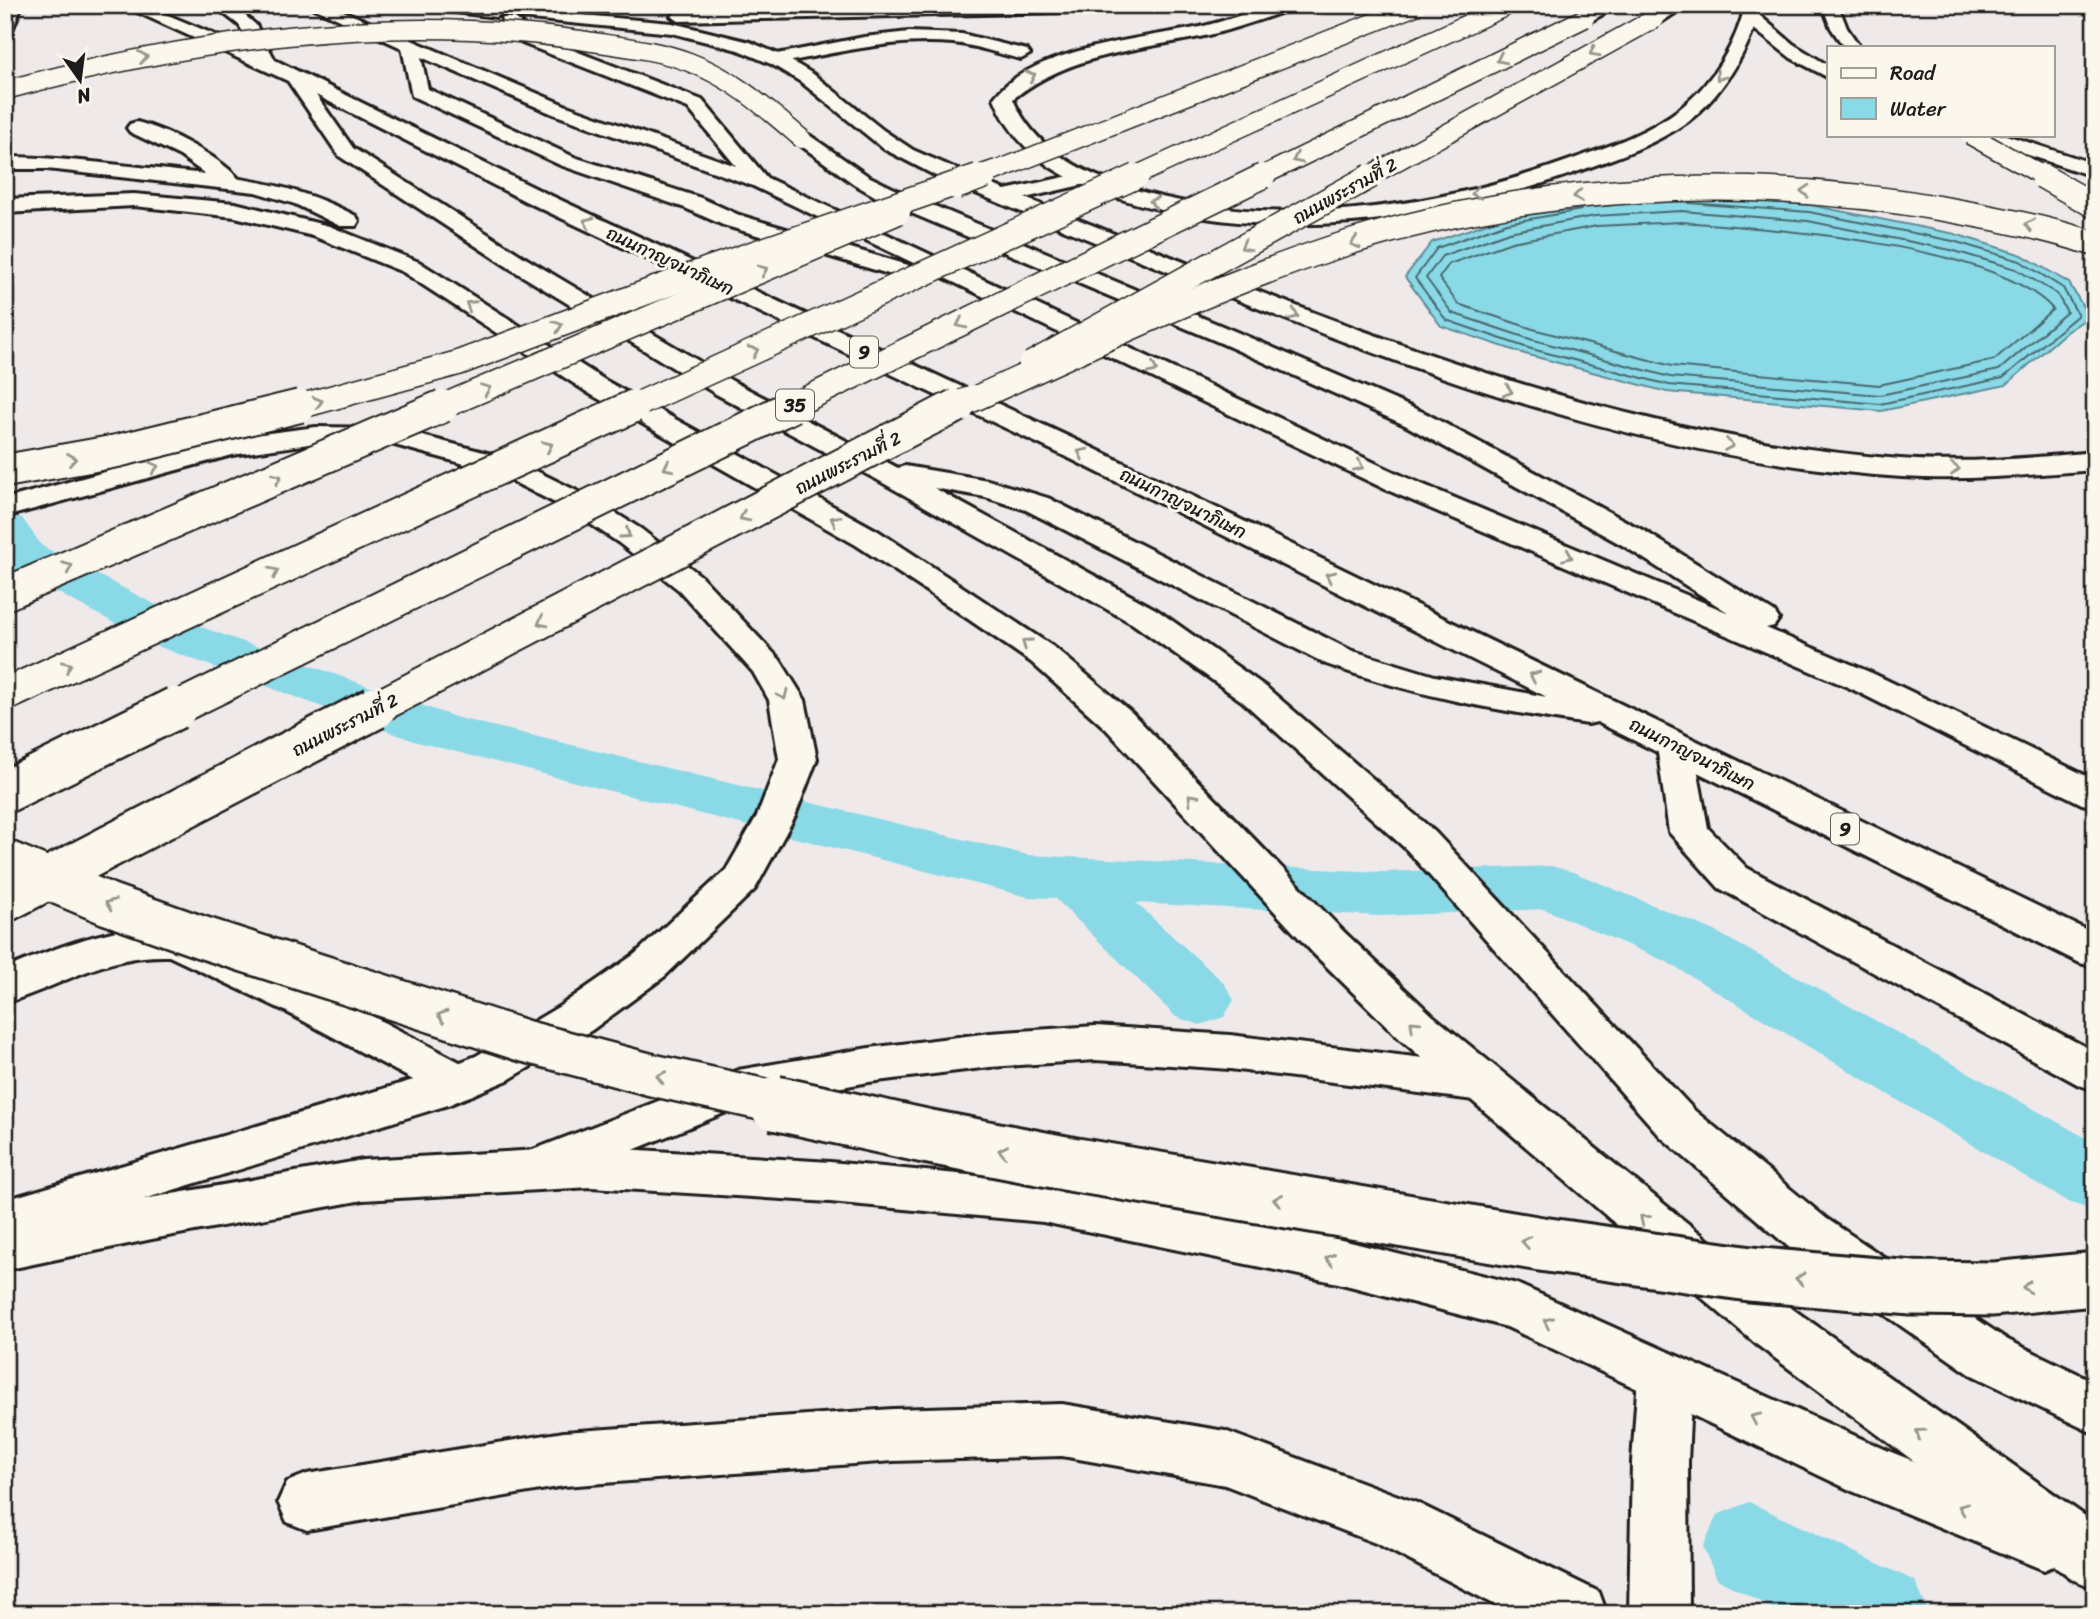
<svg xmlns="http://www.w3.org/2000/svg" width="2100" height="1619" viewBox="0 0 2100 1619" font-family="Sriracha,'Playpen Sans Thai',sans-serif">
  <style>
    .water { fill: #8ad9e7; stroke: #5e8d96; stroke-width: 2 }
    .lines { fill: none; stroke-linecap: round; stroke-linejoin: round }
    .shore { stroke: #48686d; stroke-width: 2 }
    .canal { fill: #8ad9e7; fill-rule: evenodd }
    .highway-tunnel { stroke: #d0cacb; stroke-width: 18; stroke-dasharray: 18 9; stroke-linecap: butt }
    .minor-casing { stroke: #1c1c1c; stroke-width: 6 }
    .major-casing { stroke: #1c1c1c; stroke-width: 6 }
    .highway-casing { stroke: #1c1c1c; stroke-width: 6 }
    .minor { fill: #fbf7ec; fill-rule: evenodd }
    .major { fill: #fbf7ec; fill-rule: evenodd }
    .highway { fill: #fbf7ec; fill-rule: evenodd }
    .major-bridge-far3-casing { stroke: #1c1c1c; stroke-width: 21; stroke-linecap: butt }
    .major-bridge-far2-casing { stroke: #1c1c1c; stroke-width: 27; stroke-linecap: butt }
    .major-bridge-far1-casing { stroke: #1c1c1c; stroke-width: 36; stroke-linecap: butt }
    .major-bridge-casing { stroke: #1c1c1c; stroke-width: 46; stroke-linecap: butt }
    .highway-bridge-far4-casing { stroke: #1c1c1c; stroke-width: 21; stroke-linecap: butt }
    .highway-bridge-far3-casing { stroke: #1c1c1c; stroke-width: 27; stroke-linecap: butt }
    .highway-bridge-far2-casing { stroke: #1c1c1c; stroke-width: 36; stroke-linecap: butt }
    .highway-bridge-far1-casing { stroke: #1c1c1c; stroke-width: 46; stroke-linecap: butt }
    .highway-bridge-casing { stroke: #1c1c1c; stroke-width: 59; stroke-linecap: butt }
    .major-bridge-far3 { stroke: #fbf7ec; stroke-width: 18 }
    .major-bridge-far2 { stroke: #fbf7ec; stroke-width: 24 }
    .major-bridge-far1 { stroke: #fbf7ec; stroke-width: 32 }
    .major-bridge { stroke: #fbf7ec; stroke-width: 41 }
    .highway-bridge-far4 { stroke: #fbf7ec; stroke-width: 18 }
    .highway-bridge-far3 { stroke: #fbf7ec; stroke-width: 24 }
    .highway-bridge-far2 { stroke: #fbf7ec; stroke-width: 32 }
    .highway-bridge-far1 { stroke: #fbf7ec; stroke-width: 41 }
    .highway-bridge { stroke: #fbf7ec; stroke-width: 53 }
    .oneway { stroke: #97948e }
    .labels { text-anchor: middle; stroke-width: 6; stroke-linejoin: round; paint-order: stroke }
    .far-street-label { font-size: 18px; fill: #1c1c1c; stroke: #fbf7ec }
    .shield { fill: #fbf7ec; stroke: #5f5e5a; stroke-width: 2 }
    .shield-label { font-size: 19px; font-weight: bold; fill: #1c1c1c }
  </style>
  <rect width="100%" height="100%" fill="#f0e9ea"/>
  <filter id="ink" filterUnits="userSpaceOnUse"><feTurbulence type="fractalNoise" baseFrequency=".0143" numOctaves="2"/><feDisplacementMap in="SourceGraphic" scale="14" xChannelSelector="R" yChannelSelector="G"/><feConvolveMatrix kernelMatrix="1 2 1 2 8 2 1 2 1" color-interpolation-filters="sRGB"/></filter>
  <g filter="url(#ink)">
    <path class="water" d="M 1681,195 L 1810,205 L 1955,234 L 2022,255 L 2069,283 L 2089,317 L 2066,332 L 2006,385 L 1881,411 L 1667,392 L 1525,354 L 1441,326 L 1405,277 L 1432,242 L 1505,217 L 1594,200 Z"/>
    <g class="lines">
      <path class="shore" d="M 1581,210 L 1507,223 L 1437,248 L 1415,278 L 1446,320 L 1528,348 L 1669,385 L 1880,404 L 2003,378 L 2078,315 L 2063,288 L 2020,261 L 1953,241 L 1809,212 L 1689,203
        M 1681,211 L 1808,221 L 1951,250 L 2016,269 L 2057,294 L 2067,312 L 1999,370 L 1880,395 L 1670,377 L 1530,339 L 1452,313 L 1426,278 L 1442,256 L 1509,232 L 1595,216 Z
        M 1681,222 C 1768,228 1995,244 2053,309 L 1994,360 L 1879,385 L 1672,366 L 1533,329 L 1458,304 L 1439,278 L 1449,264 L 1512,242 L 1597,226 Z"/>
      <path class="canal" d="M 5,514 L 22,518 L 42,546 L 193,624 L 455,717 L 1028,855 L 1381,872 L 1551,866 L 1573,872 L 1713,930 L 2095,1143 L 2095,1211 L 2068,1202 L 1667,962 L 1544,909 L 1381,916 L 1136,903 L 1224,983 L 1234,1000 L 1224,1017 L 1200,1025 L 1176,1017 L 1055,898 L 1028,897 L 417,742 L 157,646 L 8,566 L 5,563 Z
        M 1749,1502 L 1915,1581 L 1929,1614 L 1784,1614 L 1717,1579 L 1703,1547 L 1717,1515 Z"/>
      <path class="highway-tunnel" d="M 501,5 L 509,22"/>
      <defs>
        <path id="minor" d="M 909,32 L 962,34 L 1027,50 L 1030,54 L 1021,59 C 998,54 976,45 953,43 C 893,38 835,53 777,64 L 768,59 L 777,54 L 864,37 Z
          M 137,122 C 168,130 224,158 243,184 L 239,188 L 225,188 L 180,156 L 130,132 L 127,128 L 130,124 Z
          M 1675,735 L 1688,738 L 1693,746 L 1708,828 L 1747,868 L 2095,1052 L 2095,1090 L 2079,1085 L 1719,888 L 1669,832 L 1657,746 L 1662,738 Z
          M 149,926 L 178,928 L 224,944 L 343,1001 L 473,1069 L 480,1082 L 473,1095 L 457,1100 L 441,1095 L 285,1011 L 169,956 C 105,954 64,985 5,1003 L 5,969 C 52,949 99,931 149,926 Z
          M 1096,1026 L 1230,1035 L 1482,1065 L 1498,1070 L 1505,1083 L 1498,1096 L 1482,1101 L 1230,1069 L 1096,1060 L 990,1067 L 869,1082 L 744,1105 L 542,1187 L 525,1181 L 518,1167 L 525,1153 L 738,1070 L 869,1048 L 990,1033 Z
          M 1665,1351 L 1684,1359 L 1692,1376 L 1688,1462 L 1689,1614 L 1629,1614 L 1632,1462 L 1638,1376 L 1646,1359 Z
          M 1062,1404 L 1225,1431 L 1417,1503 L 1599,1592 L 1607,1614 L 1513,1614 L 1378,1544 L 1225,1485 L 1062,1456 L 893,1461 L 564,1486 L 307,1530 L 287,1522 L 278,1502 L 287,1482 L 307,1474 L 564,1432 L 893,1409 Z"/>
        <path id="major" d="M 1272,5 L 1298,5 L 1296,8 C 1267,17 1238,28 1209,35 C 1140,50 1069,53 1013,99 C 1033,147 1078,171 1126,187 C 1270,233 1432,210 1573,159 C 1610,146 1650,132 1682,107 C 1712,83 1737,43 1745,5 L 1761,5 L 1759,15 L 1793,44 L 1829,66 L 1829,78 L 1791,58 L 1754,29 C 1739,65 1719,98 1687,122 C 1656,144 1618,157 1582,170 C 1436,223 1270,246 1121,199 C 1065,181 1016,155 994,98 C 1031,48 1142,39 1200,27 C 1224,21 1248,13 1272,5 Z
          M 1667,5 L 1687,5 L 1660,23 L 1648,23 L 1646,19 Z
          M 316,427 L 392,428 L 514,460 L 593,499 L 641,529 L 701,576 L 780,660 L 805,700 L 817,759 L 795,816 L 755,889 L 665,976 L 592,1030 L 508,1080 L 448,1105 L 144,1199 L 363,1160 L 591,1147 L 830,1162 L 1043,1182 L 1338,1239 L 1517,1284 L 1891,1452 L 2065,1521 L 2073,1541 L 2065,1561 L 2044,1570 L 1852,1491 L 1507,1327 L 1338,1283 L 1043,1222 L 830,1202 L 591,1187 L 363,1200 L 152,1239 L 5,1270 L 5,1200 L 420,1078 L 476,1056 L 560,1006 L 635,954 L 726,870 L 757,816 L 779,759 L 769,700 L 753,672 L 679,590 L 619,543 L 571,511 L 494,472 L 391,444 L 316,443 L 232,455 L 5,517 L 5,499 L 230,438 Z"/>
        <path id="highway" d="M 6,5 L 22,5 L 13,28 L 5,33 Z
          M 122,5 L 144,5 L 254,51 L 239,25 L 213,5 L 233,5 L 256,25 L 275,60 L 541,191 L 1093,448 L 2095,934 L 2095,967 L 2080,963 L 1597,722 L 1588,724 C 1498,711 1411,695 1326,664 L 1026,510 L 985,497 L 934,488 L 1157,610 L 1266,687 L 1435,832 L 1695,1111 L 1827,1219 L 2008,1340 L 2095,1382 L 2095,1434 L 1970,1374 L 1791,1249 L 1661,1137 L 1407,850 L 1242,701 L 1133,624 L 876,479 L 716,394 L 511,269 L 339,156 L 288,81 ZM 316,95 L 525,201 L 1073,460 L 1547,697 L 1435,676 L 1350,650 L 1048,498 L 988,480 L 905,466 L 898,468 L 734,382 L 527,259 L 353,148 Z
          M 307,5 L 329,5 L 567,106 L 736,166 L 688,108 L 522,43 L 501,22 L 503,18 L 515,18 L 534,35 L 702,100 L 767,178 L 1405,477 L 1729,613 L 1624,546 L 1405,425 L 1221,343 L 885,202 L 854,184 L 792,139 L 795,135 L 809,135 L 868,176 L 901,192 L 1239,333 L 1425,413 L 1646,532 L 1774,612 L 1779,619 L 1774,626 L 1766,628 L 1874,674 L 2095,780 L 2095,807 L 2082,804 L 1850,688 L 1385,489 L 753,186 L 553,114 L 421,57 L 428,89 L 574,157 L 701,198 L 739,215 L 908,265 L 912,270 L 908,275 L 892,275 L 723,225 L 685,208 L 560,165 L 412,96 L 402,48 Z
          M 431,5 L 481,5 L 502,9 L 504,12 L 496,17 L 439,10 Z
          M 930,5 L 1158,5 L 1150,10 L 679,21 L 671,16 L 679,11 Z
          M 1598,5 L 1619,5 L 1591,21 L 1579,21 L 1577,18 Z
          M 1822,5 L 1838,5 L 1847,28 L 1860,47 L 1844,47 L 1831,28 Z
          M 526,10 L 672,23 L 750,42 L 783,56 L 813,74 L 883,130 L 913,150 L 1005,190 L 1083,173 L 1090,175 L 1093,179 L 1090,183 L 1025,198 C 1309,312 1591,435 1900,459 C 1965,464 2030,458 2095,452 L 2095,470 C 2030,475 1967,481 1902,477 C 1648,461 1404,369 1171,273 C 1095,242 1018,211 942,179 L 884,149 L 801,82 L 771,64 L 738,50 L 672,33 L 520,18 L 518,15 L 520,12 Z
          M 1977,135 L 2006,135 L 2095,164 L 2095,177 L 1980,139 Z
          M 5,157 C 54,157 101,163 149,168 C 224,176 288,180 356,216 L 359,221 L 356,226 L 340,226 L 295,204 L 255,192 L 47,169 L 5,169 Z
          M 134,194 L 235,203 L 329,226 L 419,262 L 608,382 L 878,531 L 1055,648 L 1132,713 L 1343,931 L 1432,1015 L 1794,1310 L 2095,1523 L 2095,1588 L 2074,1580 L 1756,1344 L 1400,1039 L 1313,953 L 1106,729 L 1031,662 L 952,608 L 856,545 L 590,394 L 403,272 L 313,236 L 235,217 L 134,206 L 5,213 L 5,199 Z"/>
      </defs>
      <use href="#minor" class="minor-casing"/>
      <use href="#major" class="major-casing"/>
      <use href="#highway" class="highway-casing"/>
      <use href="#minor" class="minor"/>
      <use href="#major" class="major"/>
      <use href="#highway" class="highway"/>
      <defs>
        <path id="major-bridge-far3" d="M 980,177 L 1418,5
          M 1368,177 L 1654,19"/>
        <path id="major-bridge-far2" d="M 956,187 L 985,176
          M 1031,364 L 1371,176
          M 439,408 L 898,212
          M 951,408 L 973,397"/>
        <path id="major-bridge-far1" d="M 5,594 L 443,406
          M 372,710 L 955,406"/>
        <path id="major-bridge" d="M 5,901 L 375,708"/>
        <path id="highway-bridge-far4" d="M 5,90 C 192,40 387,12 580,40 C 616,46 655,49 689,62 C 733,78 767,109 802,139
          M 1970,135 L 2045,177
          M 973,177 L 997,169
          M 1133,177 L 1509,5
          M 1260,177 L 1585,18"/>
        <path id="highway-bridge-far3" d="M 2042,176 L 2095,206
          M 294,408 L 458,363 L 711,268 L 978,176
          M 630,408 L 1137,176
          M 788,408 L 1263,176
          M 954,408 C 1079,352 1202,291 1332,248 C 1532,183 1745,173 1950,210 C 1999,219 2048,228 2095,244"/>
        <path id="highway-bridge-far2" d="M 939,415 L 958,406
          M 5,471 L 117,451 L 300,406
          M 5,695 L 634,406
          M 173,710 L 792,406"/>
        <path id="highway-bridge-far1" d="M 5,792 L 176,708
          M 5,861 L 108,904 L 201,937 L 524,1041 L 652,1075 L 783,1104"/>
        <path id="highway-bridge" d="M 775,1103 L 925,1136 L 1070,1164 L 1541,1244 L 1750,1274 L 1912,1288 L 1993,1289 L 2095,1279"/>
      </defs>
      <use href="#major-bridge-far3" class="major-bridge-far3-casing"/>
      <use href="#major-bridge-far2" class="major-bridge-far2-casing"/>
      <use href="#major-bridge-far1" class="major-bridge-far1-casing"/>
      <use href="#major-bridge" class="major-bridge-casing"/>
      <use href="#highway-bridge-far4" class="highway-bridge-far4-casing"/>
      <use href="#highway-bridge-far3" class="highway-bridge-far3-casing"/>
      <use href="#highway-bridge-far2" class="highway-bridge-far2-casing"/>
      <use href="#highway-bridge-far1" class="highway-bridge-far1-casing"/>
      <use href="#highway-bridge" class="highway-bridge-casing"/>
      <use href="#major-bridge-far3" class="major-bridge-far3"/>
      <use href="#major-bridge-far2" class="major-bridge-far2"/>
      <use href="#major-bridge-far1" class="major-bridge-far1"/>
      <use href="#major-bridge" class="major-bridge"/>
      <use href="#highway-bridge-far4" class="highway-bridge-far4"/>
      <use href="#highway-bridge-far3" class="highway-bridge-far3"/>
      <use href="#highway-bridge-far2" class="highway-bridge-far2"/>
      <use href="#highway-bridge-far1" class="highway-bridge-far1"/>
      <use href="#highway-bridge" class="highway-bridge"/>
    </g>
    <defs><path id="oneway-chevron" d="M-2-3.5L2.5 0L-2 3.5" fill="none" stroke-width="1.6" stroke-linecap="round" stroke-linejoin="round" transform="scale(1.75)"/></defs>
    <g class="oneway">
      <use href="#oneway-chevron" transform="translate(1594 52) rotate(151)"/>
      <use href="#oneway-chevron" transform="translate(143 57) rotate(-10)"/>
      <use href="#oneway-chevron" transform="translate(1501 59) rotate(154)"/>
      <use href="#oneway-chevron" transform="translate(1031 76) rotate(-25)"/>
      <use href="#oneway-chevron" transform="translate(1720 76) rotate(126)"/>
      <use href="#oneway-chevron" transform="translate(1297 159) rotate(154)"/>
      <use href="#oneway-chevron" transform="translate(1805 191) rotate(-176)"/>
      <use href="#oneway-chevron" transform="translate(1476 193) rotate(166)"/>
      <use href="#oneway-chevron" transform="translate(1578 196) rotate(173)"/>
      <use href="#oneway-chevron" transform="translate(1154 202) rotate(-166)"/>
      <use href="#oneway-chevron" transform="translate(588 222) rotate(-155)"/>
      <use href="#oneway-chevron" transform="translate(2029 225) rotate(-167)"/>
      <use href="#oneway-chevron" transform="translate(1355 243) rotate(163)"/>
      <use href="#oneway-chevron" transform="translate(1245 246) rotate(151)"/>
      <use href="#oneway-chevron" transform="translate(763 270) rotate(-23)"/>
      <use href="#oneway-chevron" transform="translate(470 305) rotate(-147)"/>
      <use href="#oneway-chevron" transform="translate(1294 315) rotate(22)"/>
      <use href="#oneway-chevron" transform="translate(961 324) rotate(154)"/>
      <use href="#oneway-chevron" transform="translate(558 326) rotate(-20)"/>
      <use href="#oneway-chevron" transform="translate(754 351) rotate(-25)"/>
      <use href="#oneway-chevron" transform="translate(1153 369) rotate(25)"/>
      <use href="#oneway-chevron" transform="translate(486 389) rotate(-23)"/>
      <use href="#oneway-chevron" transform="translate(1508 391) rotate(18)"/>
      <use href="#oneway-chevron" transform="translate(318 402) rotate(-15)"/>
      <use href="#oneway-chevron" transform="translate(1729 445) rotate(9)"/>
      <use href="#oneway-chevron" transform="translate(548 446) rotate(-25)"/>
      <use href="#oneway-chevron" transform="translate(1082 453) rotate(-154)"/>
      <use href="#oneway-chevron" transform="translate(72 459) rotate(-10)"/>
      <use href="#oneway-chevron" transform="translate(1359 466) rotate(25)"/>
      <use href="#oneway-chevron" transform="translate(154 467) rotate(-15)"/>
      <use href="#oneway-chevron" transform="translate(668 467) rotate(154)"/>
      <use href="#oneway-chevron" transform="translate(1955 469)"/>
      <use href="#oneway-chevron" transform="translate(277 478) rotate(-23)"/>
      <use href="#oneway-chevron" transform="translate(744 517) rotate(153)"/>
      <use href="#oneway-chevron" transform="translate(835 520) rotate(-151)"/>
      <use href="#oneway-chevron" transform="translate(626 534) rotate(35)"/>
      <use href="#oneway-chevron" transform="translate(1568 556) rotate(23)"/>
      <use href="#oneway-chevron" transform="translate(68 567) rotate(-23)"/>
      <use href="#oneway-chevron" transform="translate(274 572) rotate(-25)"/>
      <use href="#oneway-chevron" transform="translate(1330 576) rotate(-154)"/>
      <use href="#oneway-chevron" transform="translate(542 622) rotate(153)"/>
      <use href="#oneway-chevron" transform="translate(1026 643) rotate(-145)"/>
      <use href="#oneway-chevron" transform="translate(67 666) rotate(-25)"/>
      <use href="#oneway-chevron" transform="translate(1534 676) rotate(-154)"/>
      <use href="#oneway-chevron" transform="translate(783 695) rotate(65)"/>
      <use href="#oneway-chevron" transform="translate(1192 798) rotate(-133)"/>
      <use href="#oneway-chevron" transform="translate(110 904) rotate(-159)"/>
      <use href="#oneway-chevron" transform="translate(442 1016) rotate(-163)"/>
      <use href="#oneway-chevron" transform="translate(1414 1025) rotate(-137)"/>
      <use href="#oneway-chevron" transform="translate(661 1077) rotate(-167)"/>
      <use href="#oneway-chevron" transform="translate(1003 1151) rotate(-169)"/>
      <use href="#oneway-chevron" transform="translate(1278 1200) rotate(-170)"/>
      <use href="#oneway-chevron" transform="translate(1644 1219) rotate(-140)"/>
      <use href="#oneway-chevron" transform="translate(1526 1242) rotate(-170)"/>
      <use href="#oneway-chevron" transform="translate(1330 1259) rotate(-168)"/>
      <use href="#oneway-chevron" transform="translate(1800 1279) rotate(-174)"/>
      <use href="#oneway-chevron" transform="translate(2027 1287) rotate(176)"/>
      <use href="#oneway-chevron" transform="translate(1548 1322) rotate(-155)"/>
      <use href="#oneway-chevron" transform="translate(1755 1418) rotate(-155)"/>
      <use href="#oneway-chevron" transform="translate(1920 1433) rotate(-144)"/>
      <use href="#oneway-chevron" transform="translate(1963 1508) rotate(-158)"/>
    </g>
  </g>
  <g class="labels">
    <g class="far-street-label">
      <text transform="translate(1345 191) rotate(-29)" y="6">ถนนพระรามที่ 2</text>
      <text transform="translate(670 261) rotate(25)" y="6">ถนนกาญจนาภิเษก</text>
      <text transform="translate(848 463) rotate(-27)" y="6">ถนนพระรามที่ 2</text>
      <text transform="translate(1183 503) rotate(26)" y="6">ถนนกาญจนาภิเษก</text>
      <text transform="translate(345 725) rotate(-27)" y="6">ถนนพระรามที่ 2</text>
      <text transform="translate(1692 754) rotate(27)" y="6">ถนนกาญจนาภิเษก</text>
    </g>
    <g class="shield">
      <rect x="850" y="336.5" width="28" height="31" rx="5"/>
      <rect x="776" y="389.5" width="38" height="31" rx="5"/>
      <rect x="1831" y="813.5" width="28" height="31" rx="5"/>
    </g>
    <g class="shield-label">
      <text x="864" y="359">9</text>
      <text x="795" y="412">35</text>
      <text x="1845" y="836">9</text>
    </g>
  </g>
  <rect width="2100" height="1619" fill="none" stroke="#fbf7ec" stroke-width="28"/>
  <rect x="14" y="14" width="2072" height="1591" fill="none" stroke="#1c1c1c" stroke-width="2.5" filter="url(#ink)"/>
  <rect x="1827" y="46" width="228" height="91" fill="#fbf7ec" stroke="#a29f99" stroke-width="2"/>
  <rect x="1841" y="68" width="35" height="10" fill="#fbf7ec" stroke="#a29f99" stroke-width="2"/>
  <text x="1890" y="80" font-size="21" fill="#1c1c1c">Road</text>
  <rect x="1841" y="98" width="35" height="21" fill="#8ad9e7" stroke="#a29f99" stroke-width="2"/>
  <text x="1890" y="116" font-size="21" fill="#1c1c1c">Water</text>
  <g transform="translate(80 80) rotate(166)" stroke="#fbf7ec" stroke-width="5" paint-order="stroke">
  <path d="M0-5L12 26L0 18L-12 26Z" fill="#1c1c1c"/>
  <text y="-10" font-size="19" font-weight="bold" text-anchor="middle" fill="#1c1c1c">N</text>
  </g>
</svg>
